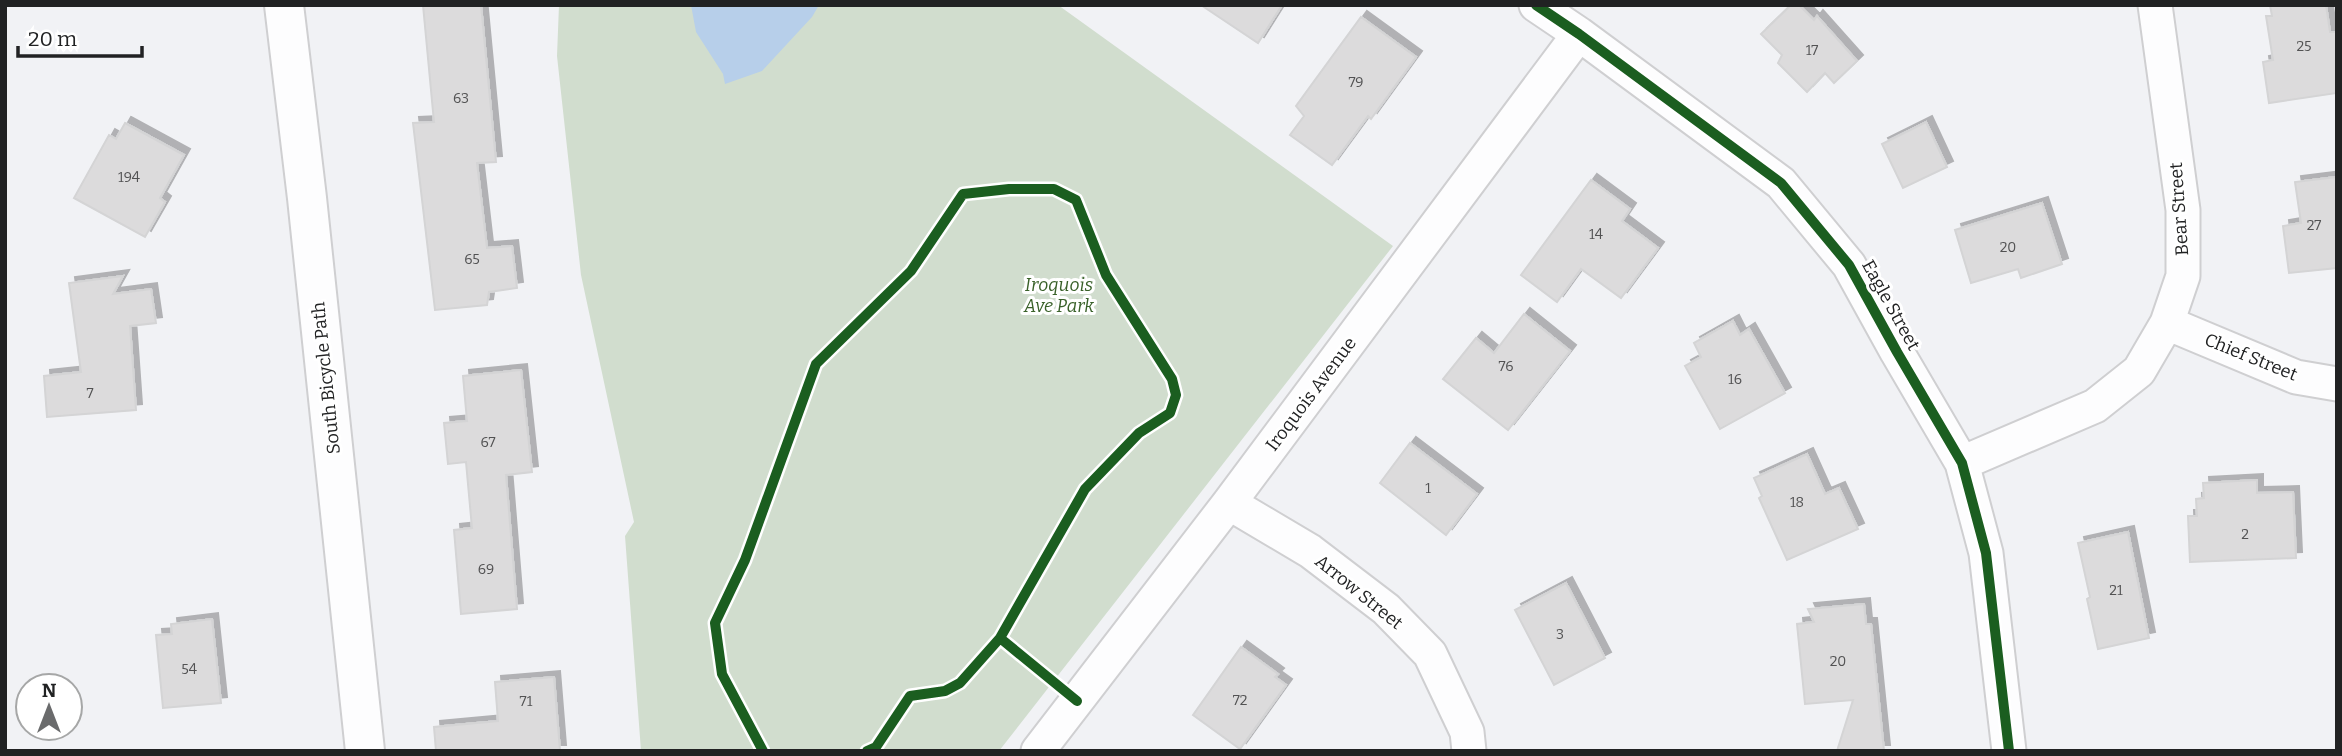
<svg xmlns="http://www.w3.org/2000/svg" width="2342" height="756" viewBox="0 0 2342 756" font-family="Bitter,serif">
  <style>
    .green { fill: #d1ddce }
    .water { fill: #b7cfea }
    .building { fill: #dcdbdc; stroke: #d4d4d5; stroke-width: 2; filter: url(#shadow) }
    .lines { fill: none; stroke-linecap: round; stroke-linejoin: round }
    .minor-casing { stroke: #cfcfd1; stroke-width: 37 }
    .tertiary-casing { stroke: #cfcfd1; stroke-width: 42 }
    .minor { stroke: #fdfdfe; stroke-width: 33 }
    .tertiary { stroke: #fdfdfe; stroke-width: 38 }
    .cycleway-casing { stroke: #fff; stroke-width: 15 }
    .cycleway { stroke: #1b5e20; stroke-width: 10 }
    .labels { text-anchor: middle; stroke-width: 6; stroke-linejoin: round; paint-order: stroke }
    .number-label { font-size: 14px; fill: #525253 }
    .street-label { font-size: 18px; fill: #212223; stroke: #fff }
    .park-label { font-size: 18px; font-style: italic; fill: #396129; stroke: #fff }
  </style>
  <defs>
    <filter id="shadow"><feDropShadow dx="6" dy="-6" stdDeviation="0" flood-color="#0004"/></filter>
  </defs>
  <rect width="100%" height="100%" fill="#f1f2f5"/>
  <path class="green" d="M 559,5 L 1058,5 L 1393,246 L 999,751 L 641,751 L 625,536 L 634,522 L 581,275 L 557,56 Z"/>
  <path class="water" d="M 691,5 L 819,5 L 812,17 L 762,71 L 725,84 L 723,74 L 696,32 Z"/>
  <path class="building" d="M 423,5 L 481,5 L 496,162 L 477,163 L 487,248 L 512,246 L 517,288 L 489,292 L 487,305 L 435,310 L 413,123 L 434,122 Z
    M 1201,5 L 1282,5 L 1258,43 Z
    M 1791,5 L 1799,5 L 1814,20 L 1817,16 L 1857,61 L 1834,83 L 1825,73 L 1807,92 L 1778,63 L 1782,55 L 1761,34 Z
    M 2270,5 L 2326,5 L 2330,32 L 2337,32 L 2337,93 L 2269,103 L 2263,62 L 2273,60 L 2266,16 L 2272,16 Z
    M 1361,17 L 1416,57 L 1371,119 L 1368,116 L 1332,165 L 1290,135 L 1304,116 L 1296,106 Z
    M 1926,122 L 1947,167 L 1903,188 L 1882,144 Z
    M 125,123 L 184,155 L 160,198 L 165,202 L 145,237 L 74,198 L 109,135 L 116,139 Z
    M 2337,177 L 2337,268 L 2289,273 L 2283,226 L 2301,223 L 2295,182 Z
    M 1591,180 L 1630,209 L 1622,221 L 1658,248 L 1621,298 L 1581,269 L 1557,302 L 1521,275 Z
    M 2042,203 L 2062,264 L 2021,278 L 2018,269 L 1971,283 L 1955,230 Z
    M 123,276 L 113,294 L 151,289 L 156,323 L 130,326 L 136,410 L 47,417 L 44,376 L 81,372 L 69,283 Z
    M 1524,314 L 1570,351 L 1508,430 L 1443,379 L 1476,338 L 1494,353 Z
    M 1733,321 L 1740,335 L 1749,329 L 1785,393 L 1720,429 L 1685,366 L 1701,357 L 1694,343 Z
    M 521,370 L 532,472 L 506,475 L 517,609 L 461,614 L 454,530 L 472,528 L 466,462 L 448,464 L 444,423 L 467,421 L 463,376 Z
    M 1410,443 L 1477,494 L 1446,535 L 1380,483 Z
    M 1807,454 L 1825,494 L 1839,488 L 1858,529 L 1787,560 L 1759,498 L 1762,496 L 1754,478 Z
    M 2257,480 L 2257,493 L 2293,492 L 2296,558 L 2190,562 L 2188,516 L 2197,516 L 2196,499 L 2204,498 L 2203,483 Z
    M 2128,532 L 2149,638 L 2098,649 L 2087,599 L 2090,597 L 2078,543 Z
    M 1566,583 L 1605,658 L 1554,685 L 1515,610 Z
    M 1864,604 L 1866,624 L 1871,624 L 1884,751 L 1837,751 L 1853,700 L 1805,704 L 1797,624 L 1814,622 L 1808,609 Z
    M 212,619 L 221,703 L 163,708 L 156,635 L 172,634 L 171,624 Z
    M 1241,647 L 1278,674 L 1275,677 L 1286,685 L 1240,749 L 1193,715 Z
    M 554,677 L 560,751 L 436,751 L 434,727 L 498,721 L 495,682 Z"/>
  <g class="lines">
    <defs>
      <path id="minor" d="M 1536,5 L 1579,34 L 1781,183 L 1849,265 L 1897,352 L 1962,463 L 1986,553 L 2009,751
        M 2167,323 L 2296,377 L 2337,384
        M 1962,463 L 2095,406 L 2139,371 L 2167,323 L 2183,276 L 2183,210 L 2155,5
        M 1229,503 L 1310,551 L 1386,609 L 1430,654 L 1467,732 L 1469,751
        M 1038,751 L 1229,503 L 1579,34"/>
      <path id="tertiary" d="M 284,5 L 307,198 L 365,751"/>
    </defs>
    <use href="#minor" class="minor-casing"/>
    <use href="#tertiary" class="tertiary-casing"/>
    <use href="#minor" class="minor"/>
    <use href="#tertiary" class="tertiary"/>
    <defs>
      <path id="cycleway" d="M 1536,5 L 1579,34 L 1781,183 L 1849,265 L 1897,352 L 1962,463 L 1986,553 L 2009,751
        M 1000,638 L 1077,701
        M 763,751 L 722,674 L 715,623 L 745,560 L 816,364 L 911,271 L 963,194 L 1009,189 L 1054,189 L 1076,200 L 1106,275 L 1172,379 L 1176,395 L 1170,413 L 1139,433 L 1085,489 L 1000,638 L 960,683 L 945,691 L 910,696 L 876,747 L 867,751"/>
    </defs>
    <use href="#cycleway" class="cycleway-casing"/>
    <use href="#cycleway" class="cycleway"/>
  </g>
  <g class="labels">
    <g class="number-label">
      <text x="2304" y="51">25</text>
      <text x="1812" y="55">17</text>
      <text x="1356" y="87">79</text>
      <text x="461" y="103">63</text>
      <text x="129" y="182">194</text>
      <text x="2314" y="230">27</text>
      <text x="1596" y="239">14</text>
      <text x="2008" y="252">20</text>
      <text x="472" y="264">65</text>
      <text x="1506" y="371">76</text>
      <text x="1735" y="384">16</text>
      <text x="90" y="398">7</text>
      <text x="488" y="447">67</text>
      <text x="1428" y="493">1</text>
      <text x="1797" y="507">18</text>
      <text x="2245" y="539">2</text>
      <text x="486" y="574">69</text>
      <text x="2116" y="595">21</text>
      <text x="1560" y="639">3</text>
      <text x="1838" y="666">20</text>
      <text x="189" y="674">54</text>
      <text x="1240" y="705">72</text>
      <text x="526" y="706">71</text>
    </g>
    <g class="street-label">
      <text transform="translate(2179 209) rotate(-94)" y="6">Bear Street</text>
      <text transform="translate(1891 305) rotate(61)" y="6">Eagle Street</text>
      <text transform="translate(2251 357) rotate(22)" y="6">Chief Street</text>
      <text transform="translate(326 378) rotate(-96)" y="6">South Bicycle Path</text>
      <text transform="translate(1311 394) rotate(-53)" y="6">Iroquois Avenue</text>
      <text transform="translate(1359 592) rotate(39)" y="6">Arrow Street</text>
    </g>
    <g class="park-label">
      <text x="1059" y="291">Iroquois<tspan x="1059" dy="21">Ave Park</tspan></text>
    </g>
  </g>
  <rect width="2342" height="756" fill="none" stroke="#212223" stroke-width="14"/>
  <g transform="translate(49 707)"><circle r="33" fill="#ffffff" stroke="#a6a7a7" stroke-width="2"/>
  <path d="M0-5L12 26L0 18L-12 26Z" fill="#6a6b6c"/>
  <text y="-10" font-size="19" font-weight="bold" text-anchor="middle" fill="#212223">N</text>
  </g>
  <path d="M18 46v10h124v-10" fill="none" stroke="#212223" stroke-width="3.5"/>
  <text x="28" y="46" font-size="21" fill="#212223" stroke="#ffffff" stroke-width="5" paint-order="stroke">20 m</text>
</svg>
